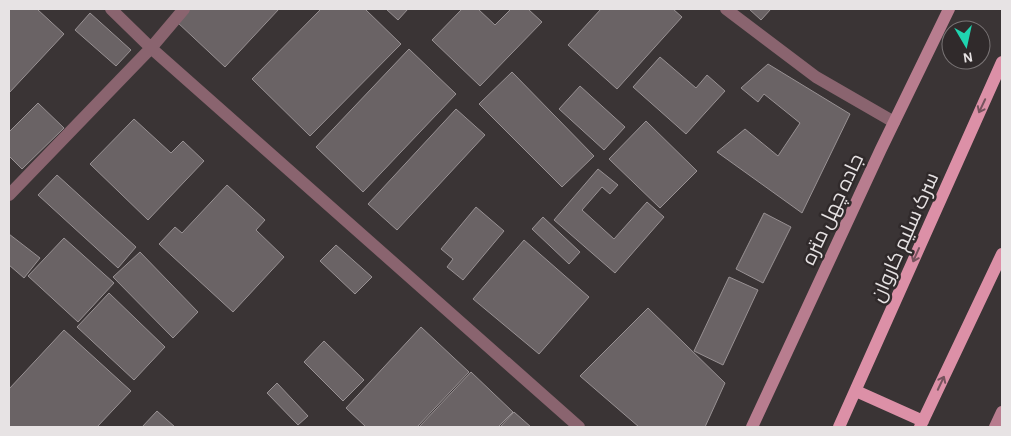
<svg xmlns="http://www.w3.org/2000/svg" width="1011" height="436" viewBox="0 0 1011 436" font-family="'Alegreya Sans',Cairo,sans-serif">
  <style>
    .building { fill: #6a6365; stroke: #989193 }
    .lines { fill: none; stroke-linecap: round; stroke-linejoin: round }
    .street { stroke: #8a646f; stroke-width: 12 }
    .secondary { stroke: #b87d8f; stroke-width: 12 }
    .primary { stroke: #dc90a7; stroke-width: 12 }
    .oneway { stroke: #75535d }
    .labels { text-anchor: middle; stroke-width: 5; stroke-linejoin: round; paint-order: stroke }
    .street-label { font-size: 20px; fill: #e7e3e4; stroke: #302a2b }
  </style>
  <rect width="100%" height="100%" fill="#3a3435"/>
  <path class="building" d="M 9,9 L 37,9 L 64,34 L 9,93 Z
    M 190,9 L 279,9 L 225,67 L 177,22 Z
    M 321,9 L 365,9 L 401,44 L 310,136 L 252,79 Z
    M 386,9 L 408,9 L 398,20 Z
    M 462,9 L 478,9 L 495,25 L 511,9 L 528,9 L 542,22 L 480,86 L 432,40 Z
    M 601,9 L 673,9 L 682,17 L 617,89 L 568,45 Z
    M 749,9 L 771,9 L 761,20 Z
    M 90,13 L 131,50 L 116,66 L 75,30 Z
    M 409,49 L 456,94 L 363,192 L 316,147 Z
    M 660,57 L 696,88 L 707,75 L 725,91 L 686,134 L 633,87 Z
    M 768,64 L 850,114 L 802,213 L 717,152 L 745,129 L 778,156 L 800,123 L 764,94 L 758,102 L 741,88 Z
    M 512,72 L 594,156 L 562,187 L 479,104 Z
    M 580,86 L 625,127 L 604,150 L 559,109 Z
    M 38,103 L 64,128 L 22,169 L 9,156 L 9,132 Z
    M 456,109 L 485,135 L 397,230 L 368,204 Z
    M 134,119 L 171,153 L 183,141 L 204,161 L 148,220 L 90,164 Z
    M 646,121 L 697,171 L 660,208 L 609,159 Z
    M 598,169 L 618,185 L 610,194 L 602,187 L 582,210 L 614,239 L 647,202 L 664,217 L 615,273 L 554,220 Z
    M 57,175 L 136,247 L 118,268 L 38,195 Z
    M 227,185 L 265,220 L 256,230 L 284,257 L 233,312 L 159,244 L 175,227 L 182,233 Z
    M 476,207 L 504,231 L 463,280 L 447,267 L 453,259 L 441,249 Z
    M 764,213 L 791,227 L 763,283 L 736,269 Z
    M 543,217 L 580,252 L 569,264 L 532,229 Z
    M 9,234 L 40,258 L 24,278 L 9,265 Z
    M 64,238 L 114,283 L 78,322 L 28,276 Z
    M 524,240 L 589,297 L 539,354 L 473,299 Z
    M 336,245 L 372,277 L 355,294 L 320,261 Z
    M 140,252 L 198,312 L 173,338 L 113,277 Z
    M 729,277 L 758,290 L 723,365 L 694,351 Z
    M 109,293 L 165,347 L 134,380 L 77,327 Z
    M 648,308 L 725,383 L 705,427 L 639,427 L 580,376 Z
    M 421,327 L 469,372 L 417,427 L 366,427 L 346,408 Z
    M 64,330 L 131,391 L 97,427 L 9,427 L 9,389 Z
    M 324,341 L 364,380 L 343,401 L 304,362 Z
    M 471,372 L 513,412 L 498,427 L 419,427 Z
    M 277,383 L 308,416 L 298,425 L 267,393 Z
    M 157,411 L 175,427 L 142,427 Z
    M 514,412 L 531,427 L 500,427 Z"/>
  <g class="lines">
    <path class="street" d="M 111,9 L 151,48 L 579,427
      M 726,9 L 816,77 L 894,122
      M 9,195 L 151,48 L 184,9"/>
    <path class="secondary" d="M 752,427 L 881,149 L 949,9
      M 995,427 L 1002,412"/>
    <path class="primary" d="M 856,391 L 923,421
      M 839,427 L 1002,62
      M 920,427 L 1002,254"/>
  </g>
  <defs><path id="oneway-shaft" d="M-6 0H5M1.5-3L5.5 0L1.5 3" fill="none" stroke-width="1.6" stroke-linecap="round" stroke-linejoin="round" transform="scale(1.25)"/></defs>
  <g class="oneway">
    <use href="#oneway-shaft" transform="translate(982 106) rotate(115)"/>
    <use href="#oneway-shaft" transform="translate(916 255) rotate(114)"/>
    <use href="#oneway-shaft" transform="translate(941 383) rotate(-65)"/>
  </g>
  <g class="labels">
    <g class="street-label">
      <text transform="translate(832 209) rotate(-65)" y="7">جاده چهل متره</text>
      <text transform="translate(904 237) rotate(-66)" y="7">سرک سلیم کاروان</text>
    </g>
  </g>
  <rect width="1011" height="436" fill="none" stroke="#e7e3e4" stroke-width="20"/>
  <g transform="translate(966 45) rotate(171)"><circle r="24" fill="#302a2b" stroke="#797475"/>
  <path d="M0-4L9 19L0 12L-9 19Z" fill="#1fd5b0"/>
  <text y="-8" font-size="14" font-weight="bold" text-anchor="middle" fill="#e7e3e4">N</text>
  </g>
</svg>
